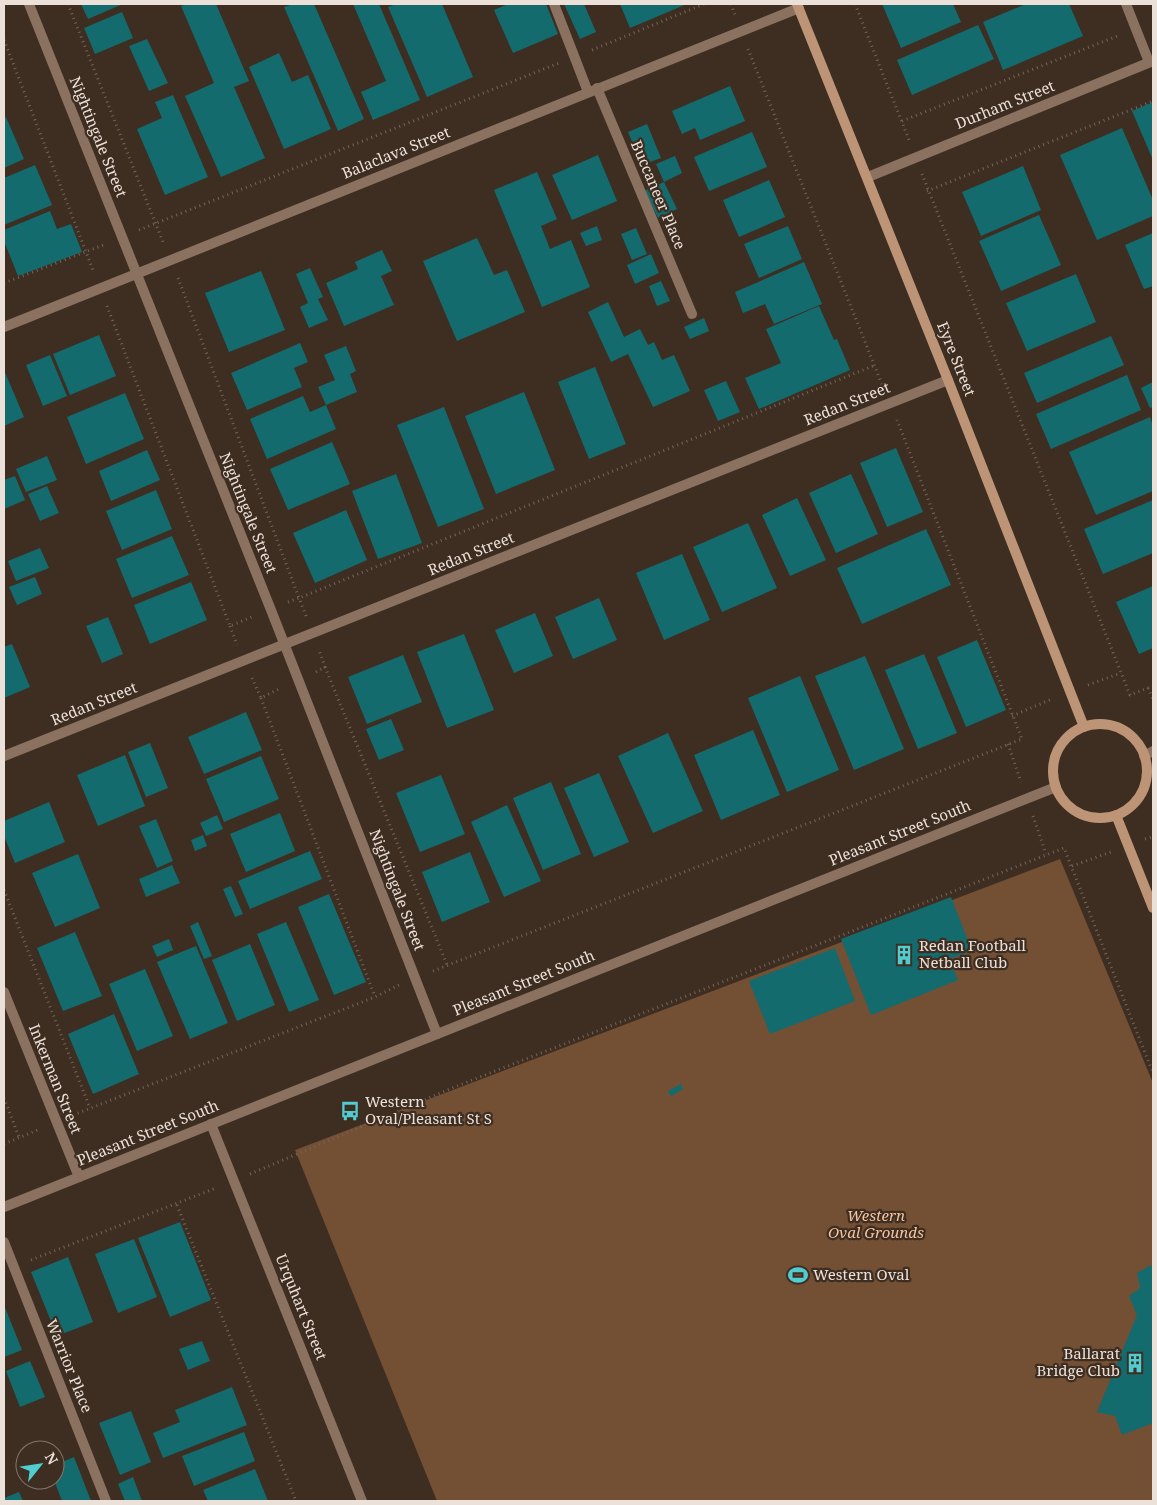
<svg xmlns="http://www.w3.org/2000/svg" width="1157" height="1505" viewBox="0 0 1157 1505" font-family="'Noto Serif',serif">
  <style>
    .green { fill: #734f34 }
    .building { fill: #146b6e }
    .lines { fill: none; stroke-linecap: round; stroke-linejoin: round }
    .path { stroke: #74655a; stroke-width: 3; stroke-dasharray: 1 4; stroke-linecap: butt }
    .service { stroke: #8b715f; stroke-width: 10 }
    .minor { stroke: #8b715f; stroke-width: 10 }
    .tertiary { stroke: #8b715f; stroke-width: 10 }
    .secondary { stroke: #be9477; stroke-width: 10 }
    .labels { text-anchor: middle; stroke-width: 4.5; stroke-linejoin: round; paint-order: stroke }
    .street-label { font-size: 15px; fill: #ece1d9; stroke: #3e2d21 }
    .poi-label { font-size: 15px; fill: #ece1d9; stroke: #3e2d21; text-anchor: start }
    .park-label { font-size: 15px; font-style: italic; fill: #f5c39f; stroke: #3e2d21 }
  </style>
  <rect width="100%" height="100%" fill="#3e2d21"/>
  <path class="green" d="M 1060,859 L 1153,1083 L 1153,1501 L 437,1501 L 295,1150 Z"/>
  <path class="building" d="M 81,4 L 123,4 L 88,19 Z
    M 187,4 L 216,4 L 249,81 L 234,87 L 265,158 L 221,177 L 185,96 L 214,83 L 181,6 Z
    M 293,4 L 314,4 L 364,119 L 338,131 L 284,7 Z
    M 353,4 L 379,4 L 420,100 L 373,120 L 361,92 L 386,81 Z
    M 396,4 L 442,4 L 473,77 L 427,97 L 388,7 Z
    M 508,4 L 546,4 L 558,34 L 513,53 L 494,10 Z
    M 564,4 L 584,4 L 596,32 L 580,39 Z
    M 620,4 L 687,4 L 630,28 Z
    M 882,4 L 953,4 L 961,22 L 901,48 Z
    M 1026,4 L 1069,4 L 1083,36 L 1003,70 L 983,22 Z
    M 122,12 L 133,38 L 95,54 L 84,28 Z
    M 978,25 L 994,59 L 912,95 L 897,60 Z
    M 147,39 L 168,83 L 149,91 L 129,46 Z
    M 279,53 L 292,82 L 308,75 L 331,129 L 284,149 L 249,67 Z
    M 730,86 L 745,121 L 700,140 L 695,128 L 682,134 L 672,111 Z
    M 173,95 L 208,177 L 165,195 L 137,129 L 162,118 L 155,102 Z
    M 1153,102 L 1153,160 L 1132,111 Z
    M 6,117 L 24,159 L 4,168 L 4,118 Z
    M 647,124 L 661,158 L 642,165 L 628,132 Z
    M 1122,128 L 1153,200 L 1153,216 L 1097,240 L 1060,155 Z
    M 752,132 L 767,167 L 709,191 L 694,157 Z
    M 598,155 L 617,201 L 572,220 L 552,175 Z
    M 675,156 L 682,173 L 664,182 L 656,164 Z
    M 35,165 L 52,205 L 4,225 L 4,178 Z
    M 1023,166 L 1041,210 L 981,236 L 962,192 Z
    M 537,172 L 557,219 L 541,226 L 550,249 L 571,240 L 590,287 L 542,307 L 494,190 Z
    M 769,180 L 785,217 L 739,237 L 723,200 Z
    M 664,182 L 677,209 L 658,218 L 644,191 Z
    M 50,211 L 57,229 L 71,224 L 82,252 L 18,276 L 4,241 L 4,230 Z
    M 1039,215 L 1061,265 L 1001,291 L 979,241 Z
    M 597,226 L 602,240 L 586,246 L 580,233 Z
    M 788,226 L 802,259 L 759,278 L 744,244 Z
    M 636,228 L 647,254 L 632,260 L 621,234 Z
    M 1153,233 L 1153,286 L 1144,289 L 1125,245 Z
    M 477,238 L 494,275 L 507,270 L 525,312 L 457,341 L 423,261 Z
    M 382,250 L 392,271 L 381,276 L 394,305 L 344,326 L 326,283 L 358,269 L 355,262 Z
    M 651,254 L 659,273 L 635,284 L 627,265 Z
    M 804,262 L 822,304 L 774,324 L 765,304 L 743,313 L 735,292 Z
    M 310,268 L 323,297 L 318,299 L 328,320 L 309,328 L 300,307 L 308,303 L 296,274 Z
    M 261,271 L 285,330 L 229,352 L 205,293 Z
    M 1076,274 L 1096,322 L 1027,351 L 1006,303 Z
    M 661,281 L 670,301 L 657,306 L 649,286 Z
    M 608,302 L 624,337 L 640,329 L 648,345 L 654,342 L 662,360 L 674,355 L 690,391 L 653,407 L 628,354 L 611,362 L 588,312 Z
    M 819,306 L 834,340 L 837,339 L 850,370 L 759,409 L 745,378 L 781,363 L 766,329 Z
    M 704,318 L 709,331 L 690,339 L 684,327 Z
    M 99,335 L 116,376 L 70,395 L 53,354 Z
    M 1111,336 L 1124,365 L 1037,403 L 1024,373 Z
    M 300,343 L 308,362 L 294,368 L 302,387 L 247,410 L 231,373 Z
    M 346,346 L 356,371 L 350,374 L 357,392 L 326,405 L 318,387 L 335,380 L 324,355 Z
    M 50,355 L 67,396 L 43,406 L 26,365 Z
    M 595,367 L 626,444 L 589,459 L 558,382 Z
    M 4,370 L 24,417 L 4,426 Z
    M 1127,375 L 1141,410 L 1051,449 L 1036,414 Z
    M 726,381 L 740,412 L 718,421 L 704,390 Z
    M 1153,382 L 1153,407 L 1150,408 L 1141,388 Z
    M 524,392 L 555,470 L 496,494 L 465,416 Z
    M 125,393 L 144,439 L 86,464 L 67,417 Z
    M 303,396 L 310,412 L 326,405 L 336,429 L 267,459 L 250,419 Z
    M 444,407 L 484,509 L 438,527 L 397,425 Z
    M 1150,417 L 1153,426 L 1153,491 L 1096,515 L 1069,452 Z
    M 332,442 L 350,484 L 288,510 L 270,469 Z
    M 896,448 L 923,512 L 887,527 L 860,463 Z
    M 147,450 L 160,480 L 111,501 L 99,471 Z
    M 47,456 L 57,480 L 26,492 L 16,469 Z
    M 396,474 L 422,543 L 378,559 L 352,491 Z
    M 851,474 L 878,534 L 836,553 L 809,493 Z
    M 15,476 L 25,500 L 4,509 L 4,480 Z
    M 47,486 L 59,513 L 40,521 L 28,494 Z
    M 156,490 L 172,529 L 122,550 L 106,511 Z
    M 797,498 L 826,560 L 790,576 L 762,515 Z
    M 1153,500 L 1153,553 L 1103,574 L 1084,529 Z
    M 346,510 L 367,560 L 315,583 L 293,533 Z
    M 748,523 L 777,588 L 722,612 L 693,547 Z
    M 926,529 L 951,585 L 862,624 L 837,568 Z
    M 172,536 L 189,575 L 132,598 L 116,559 Z
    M 40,548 L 49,568 L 16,581 L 8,561 Z
    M 682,554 L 710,620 L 664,640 L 636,573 Z
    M 35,577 L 42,594 L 17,605 L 9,587 Z
    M 191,582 L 207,620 L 150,644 L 134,605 Z
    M 1153,586 L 1153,648 L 1139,654 L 1116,602 Z
    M 599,598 L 617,640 L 573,659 L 555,617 Z
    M 535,613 L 553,656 L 514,673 L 495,630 Z
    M 108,617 L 123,654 L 102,663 L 86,626 Z
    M 464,634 L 494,710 L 447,728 L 417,652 Z
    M 977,640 L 1006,710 L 966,727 L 937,657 Z
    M 12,644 L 30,687 L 4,698 L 4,647 Z
    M 924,654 L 957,733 L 918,749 L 885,670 Z
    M 403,655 L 422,702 L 367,724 L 348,677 Z
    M 865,656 L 904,749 L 854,770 L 815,676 Z
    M 800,676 L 839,770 L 787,792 L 748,698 Z
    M 246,712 L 262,750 L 204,774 L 188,737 Z
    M 391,719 L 404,750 L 379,760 L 366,729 Z
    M 753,730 L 780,795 L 721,820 L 694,755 Z
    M 668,733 L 703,811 L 653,833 L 618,756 Z
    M 150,743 L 168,788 L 146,797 L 128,752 Z
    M 125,755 L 145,806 L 98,826 L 77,775 Z
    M 261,756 L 279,799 L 224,822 L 206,779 Z
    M 599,773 L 629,842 L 594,857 L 564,788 Z
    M 441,775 L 465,834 L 420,852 L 396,793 Z
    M 551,782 L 581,854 L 543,870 L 513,798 Z
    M 49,802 L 65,842 L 15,863 L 4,836 L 4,821 Z
    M 507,805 L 541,881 L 504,897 L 471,822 Z
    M 280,813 L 295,851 L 246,872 L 230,834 Z
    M 217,815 L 223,829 L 206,836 L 200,823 Z
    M 156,819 L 173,861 L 157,868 L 139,826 Z
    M 203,835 L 207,846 L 195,851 L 191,840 Z
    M 310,851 L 322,879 L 250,909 L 238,881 Z
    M 470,852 L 490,902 L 442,922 L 422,872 Z
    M 78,854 L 100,908 L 55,927 L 32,873 Z
    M 172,865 L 180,883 L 146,897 L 139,879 Z
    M 231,886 L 243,914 L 235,917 L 223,889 Z
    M 329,894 L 366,982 L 334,995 L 298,907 Z
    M 951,897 L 972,951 L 949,959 L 958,980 L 871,1015 L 841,939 Z
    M 198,922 L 212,956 L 204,959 L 190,926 Z
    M 286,922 L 319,1000 L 289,1012 L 257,934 Z
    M 75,932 L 102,996 L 63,1011 L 37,948 Z
    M 169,939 L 173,950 L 157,957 L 152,946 Z
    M 250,944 L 275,1005 L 237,1021 L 212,960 Z
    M 196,946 L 228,1023 L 190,1039 L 157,962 Z
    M 835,948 L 855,1001 L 770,1034 L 749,981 Z
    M 145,969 L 173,1036 L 137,1051 L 109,984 Z
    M 114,1014 L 139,1074 L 93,1094 L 68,1034 Z
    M 681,1084 L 683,1089 L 671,1096 L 668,1091 Z
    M 180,1222 L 211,1300 L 170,1317 L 138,1238 Z
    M 134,1239 L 157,1297 L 118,1313 L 95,1254 Z
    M 68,1257 L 93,1322 L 57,1336 L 31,1272 Z
    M 1151,1265 L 1153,1272 L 1153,1423 L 1122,1435 L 1115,1416 L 1097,1412 L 1137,1315 L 1129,1296 L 1140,1288 L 1137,1273 Z
    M 4,1305 L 22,1350 L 4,1357 Z
    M 202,1341 L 210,1361 L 188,1370 L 179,1349 Z
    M 30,1361 L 45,1397 L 20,1407 L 6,1371 Z
    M 232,1387 L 247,1425 L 163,1458 L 153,1433 L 180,1422 L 175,1410 Z
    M 131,1411 L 151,1462 L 120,1475 L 99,1423 Z
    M 244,1432 L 255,1461 L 194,1486 L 182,1456 Z
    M 74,1457 L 91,1501 L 62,1501 L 54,1480 L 55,1465 Z
    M 255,1469 L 268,1501 L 208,1501 L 203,1490 Z
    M 133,1477 L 142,1501 L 125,1501 L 118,1484 Z
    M 19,1492 L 23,1501 L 4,1501 L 4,1498 Z"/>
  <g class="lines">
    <path class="path" d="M 68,4 L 163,242
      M 731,4 L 735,15
      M 855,4 L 909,140
      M 4,40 L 93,270
      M 748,49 L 883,387
      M 592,50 L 704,4
      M 902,121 L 1120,35
      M 922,174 L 1130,695 L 1153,686
      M 927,191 L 1153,101
      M 139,230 L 559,63
      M 178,278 L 299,598 L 873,366
      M 4,283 L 106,244
      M 107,306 L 230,626 L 254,616
      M 288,602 L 299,598 L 306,616
      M 230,626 L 237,645
      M 325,667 L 448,967
      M 316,672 L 325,667 L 319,650
      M 252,678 L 261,698 L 281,688
      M 1088,685 L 1121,673
      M 1148,688 L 1153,699
      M 261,698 L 375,997
      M 1012,716 L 1052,699
      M 1008,744 L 1021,782
      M 1033,816 L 1046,854
      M 1145,839 L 1153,837
      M 1072,866 L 1111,852
      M 4,890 L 90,1108
      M 433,971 L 1022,739 L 897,420
      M 4,1098 L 19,1137
      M 73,1115 L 375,997 L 399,985
      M 4,1144 L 40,1129
      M 250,1174 L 457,1086 L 1064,848 L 1153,1073
      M 177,1205 L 296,1501
      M 31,1260 L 216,1188"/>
    <path class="service" d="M 554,4 L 588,92
      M 597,88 L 692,314
      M 4,1242 L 106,1501"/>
    <path class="minor" d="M 29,4 L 271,610 L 437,1034
      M 1126,4 L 1149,62
      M 868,177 L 1153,61
      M 4,327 L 799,8
      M 4,756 L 948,380
      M 4,992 L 79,1177
      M 211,1124 L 362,1501"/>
    <path class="tertiary" d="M 1144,756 L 1153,751
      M 4,1207 L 1056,787"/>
    <path class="secondary" d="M 797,4 L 948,380 L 1084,727
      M1053 771a47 47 0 1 1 94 0a47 47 0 1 1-94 0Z
      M 1116,815 L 1153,908"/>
  </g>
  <defs>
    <symbol id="building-bare" viewBox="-9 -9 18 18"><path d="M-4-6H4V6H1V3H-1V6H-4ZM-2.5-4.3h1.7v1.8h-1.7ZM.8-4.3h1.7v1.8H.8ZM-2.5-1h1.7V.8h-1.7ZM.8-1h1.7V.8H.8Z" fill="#51ccd1" stroke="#3e2d21" stroke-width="2.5" paint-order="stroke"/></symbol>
    <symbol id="bus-bare" viewBox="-9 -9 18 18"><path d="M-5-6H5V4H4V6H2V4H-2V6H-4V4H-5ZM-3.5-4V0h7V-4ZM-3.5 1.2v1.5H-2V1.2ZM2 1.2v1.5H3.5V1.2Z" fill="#51ccd1" stroke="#3e2d21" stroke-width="2.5" paint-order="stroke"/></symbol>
    <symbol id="stadium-bare" viewBox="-9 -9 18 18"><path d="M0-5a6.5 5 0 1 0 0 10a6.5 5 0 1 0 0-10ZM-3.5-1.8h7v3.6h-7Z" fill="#51ccd1" stroke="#3e2d21" stroke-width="2.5" paint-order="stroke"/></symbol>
  </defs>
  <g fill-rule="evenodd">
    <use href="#building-bare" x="890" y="941" width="28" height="28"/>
    <use href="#bus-bare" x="336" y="1097" width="28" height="28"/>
    <use href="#stadium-bare" x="784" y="1261" width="28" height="28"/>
    <use href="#building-bare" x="1121" y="1349" width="28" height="28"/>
  </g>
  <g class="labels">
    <g class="street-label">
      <text transform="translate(1005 105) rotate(-22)" y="5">Durham Street</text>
      <text transform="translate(98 137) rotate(68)" y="5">Nightingale Street</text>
      <text transform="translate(396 153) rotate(-22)" y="5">Balaclava Street</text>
      <text transform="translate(658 195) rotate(67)" y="5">Buccaneer Place</text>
      <text transform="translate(956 359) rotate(68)" y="5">Eyre Street</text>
      <text transform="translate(847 404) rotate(-22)" y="5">Redan Street</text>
      <text transform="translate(248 513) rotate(68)" y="5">Nightingale Street</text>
      <text transform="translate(471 554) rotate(-22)" y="5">Redan Street</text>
      <text transform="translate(94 704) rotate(-22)" y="5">Redan Street</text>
      <text transform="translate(900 833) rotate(-22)" y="5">Pleasant Street South</text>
      <text transform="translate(397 890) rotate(69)" y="5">Nightingale Street</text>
      <text transform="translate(524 983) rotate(-22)" y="5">Pleasant Street South</text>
      <text transform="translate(55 1079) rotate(68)" y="5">Inkerman Street</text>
      <text transform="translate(148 1133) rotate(-22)" y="5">Pleasant Street South</text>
      <text transform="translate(301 1307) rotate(68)" y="5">Urquhart Street</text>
      <text transform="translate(69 1366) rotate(68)" y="5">Warrior Place</text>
    </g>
    <g class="poi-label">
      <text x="919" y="951">Redan Football<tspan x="919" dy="17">Netball Club</tspan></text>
      <text x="365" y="1107">Western<tspan x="365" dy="17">Oval/Pleasant St S</tspan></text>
      <text x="813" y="1280">Western Oval</text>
      <text x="1120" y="1359" text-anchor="end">Ballarat<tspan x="1120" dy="17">Bridge Club</tspan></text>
    </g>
    <g class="park-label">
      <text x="876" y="1221">Western<tspan x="876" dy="17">Oval Grounds</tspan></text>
    </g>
  </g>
  <rect width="1157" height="1505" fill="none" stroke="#ece1d9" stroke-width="10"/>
  <g transform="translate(40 1465) rotate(60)"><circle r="24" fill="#3e2d21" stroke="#84756b"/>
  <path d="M0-4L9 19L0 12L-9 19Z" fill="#51ccd1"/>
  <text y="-8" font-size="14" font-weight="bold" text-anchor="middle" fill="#ece1d9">N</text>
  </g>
</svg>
